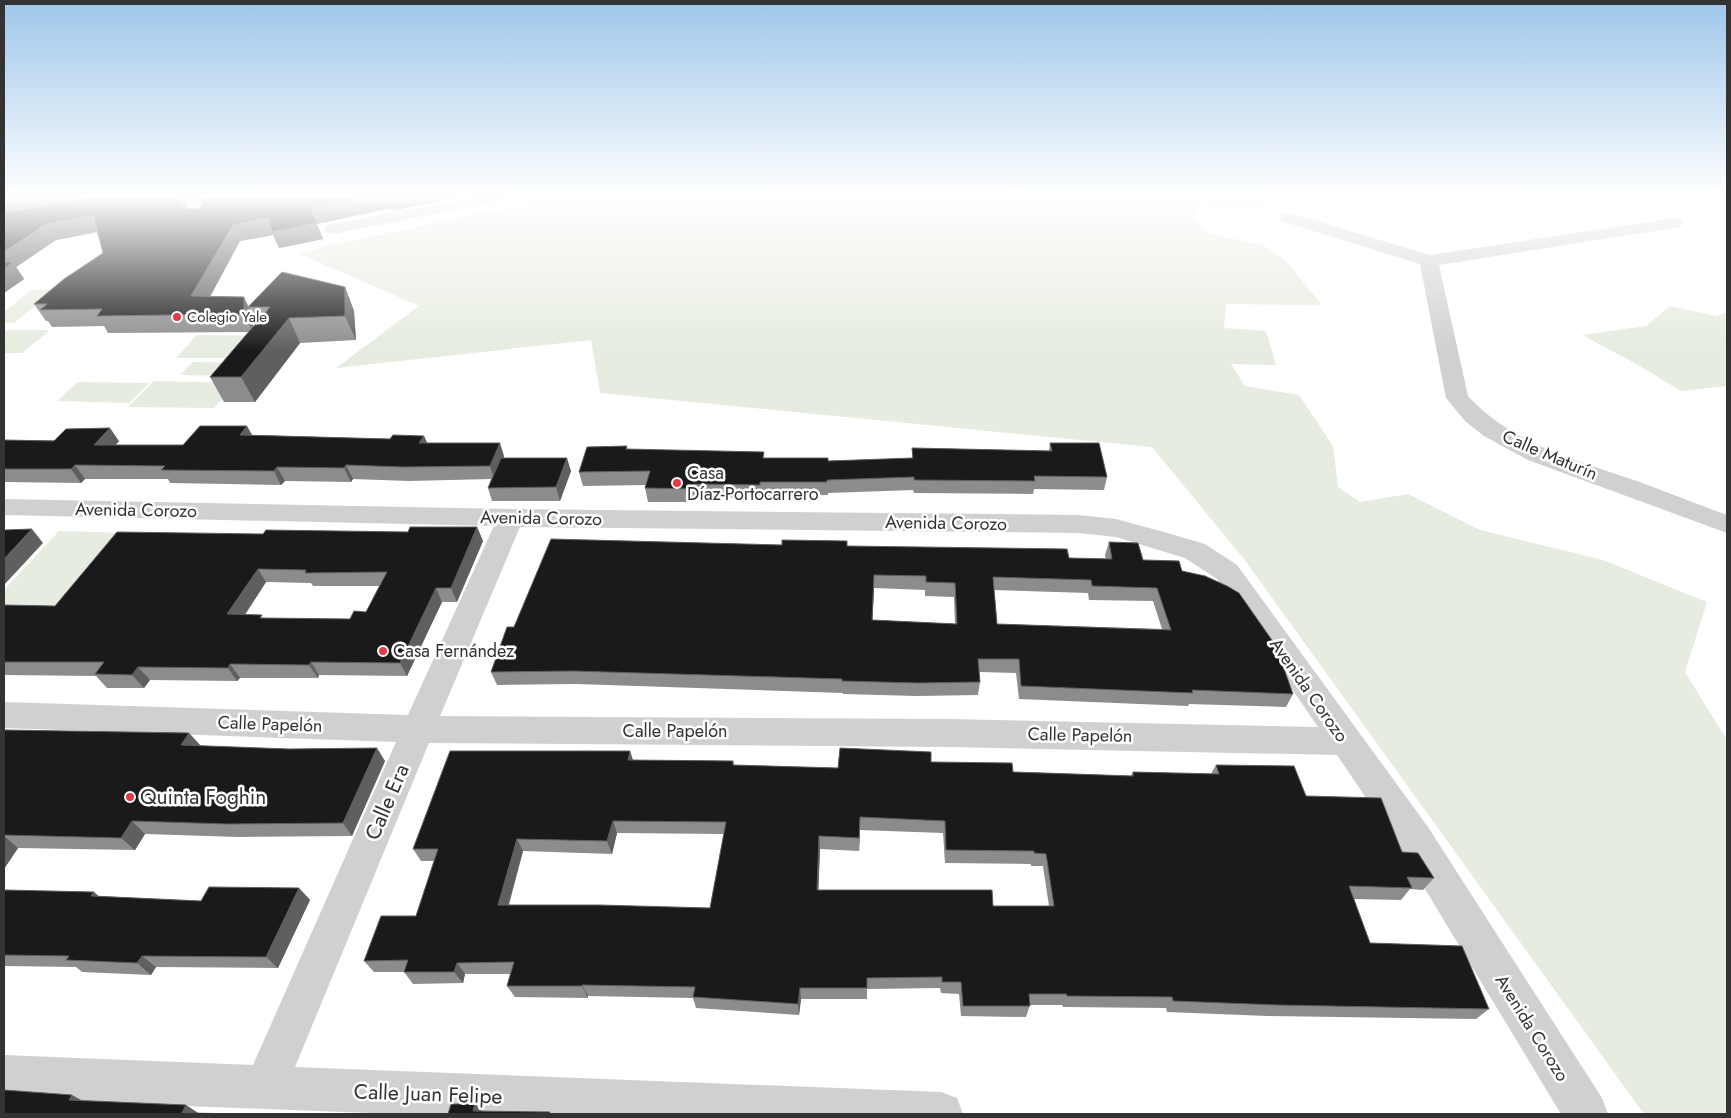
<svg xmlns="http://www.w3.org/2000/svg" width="1731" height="1118" viewBox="0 0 1731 1118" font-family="Jost,sans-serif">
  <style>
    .green { fill: #e6ecdf }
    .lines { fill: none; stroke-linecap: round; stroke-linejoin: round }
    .street { fill: #d0d0d0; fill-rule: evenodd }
    .wall { fill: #8c8c8c; fill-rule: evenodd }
    .shaded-wall { fill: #5f5f5f }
    .building { fill: #1a1a1a; stroke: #5f5f5f; fill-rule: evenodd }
    .poi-dot { fill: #e63946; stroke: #fff; stroke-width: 2 }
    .labels { text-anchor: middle; stroke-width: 5; stroke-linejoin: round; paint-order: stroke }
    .far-poi-label { font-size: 15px; fill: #333; stroke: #fff; text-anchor: start }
    .street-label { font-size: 18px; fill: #333; stroke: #fff }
    .poi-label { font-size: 18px; fill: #333; stroke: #fff; text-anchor: start }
    .near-poi-label { font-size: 21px; fill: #333; stroke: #fff; text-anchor: start }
    .near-street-label { font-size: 21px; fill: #333; stroke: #fff }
  </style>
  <rect width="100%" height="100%" fill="#fff"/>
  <path class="green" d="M 567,195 L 1271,195 L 1263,207 L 1200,205 L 1192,218 L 1209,233 L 1265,246 L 1285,260 L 1322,305 L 1226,304 L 1224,328 L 1266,331 L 1276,365 L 1231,364 L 1245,386 L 1299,395 L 1333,446 L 1338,487 L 1360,502 L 1408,494 L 1480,530 L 1603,560 L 1707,602 L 1685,672 L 1725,737 L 1727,738 L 1727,1114 L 1644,1114 L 1244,559 L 1152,447 L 600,393 L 591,340 L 336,368 L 419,306 L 300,254 L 331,245 Z
    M 1393,195 L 1498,195 L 1498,199 L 1433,204 Z
    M 31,290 L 55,290 L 14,323 L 4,323 L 4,312 Z
    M 1670,306 L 1716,316 L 1727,312 L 1727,386 L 1681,391 L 1638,365 L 1582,335 L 1646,326 Z
    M 4,330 L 50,330 L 22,353 L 4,353 Z
    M 197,335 L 272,336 L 253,358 L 176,358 Z
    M 193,362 L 247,363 L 235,376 L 180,375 Z
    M 154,381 L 237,383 L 214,408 L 128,407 Z
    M 78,382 L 149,383 L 129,403 L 57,401 Z
    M 59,531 L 128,533 L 65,605 L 4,605 L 4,590 Z"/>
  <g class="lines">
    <path class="street" d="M 187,195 L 203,195 L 209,219 L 206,223 L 200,224 L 194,223 L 191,219 Z
      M 484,195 L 515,195 L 513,199 L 507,200 L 333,234 L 327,233 L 324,229 L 327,225 L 333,224 Z
      M 1287,212 L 1430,255 L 1674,218 L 1680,219 L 1683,223 L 1680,227 L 1674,228 L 1439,265 L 1468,396 C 1513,445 1577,460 1637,481 C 1667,492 1697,504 1727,515 L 1727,533 L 1528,460 L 1484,436 L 1465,421 L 1446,398 L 1420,264 L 1281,221 L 1278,217 L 1281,213 Z
      M 4,499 L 511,509 L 1078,515 L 1116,519 L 1164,532 L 1205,544 L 1237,565 L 1428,827 L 1602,1098 L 1608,1114 L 1561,1114 L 1402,851 L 1337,755 L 949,747 L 429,743 L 295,1067 L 941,1092 L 957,1098 L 963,1114 L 395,1114 L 4,1099 L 4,1055 L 253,1065 L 396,742 L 4,728 L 4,702 L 408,715 L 494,526 L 4,515 ZM 520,527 L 1078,533 L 1116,537 L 1185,558 L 1217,579 L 1318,727 L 949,719 L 440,716 Z"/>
  </g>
  <path class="wall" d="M 4,195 L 198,209 L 257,196 L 253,195 L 471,195 L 392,211 L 391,208 L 317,224 L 323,239 L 279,248 L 273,235 L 240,241 L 210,297 L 249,307 L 345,287 L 354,311 L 356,340 L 300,343 L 255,402 L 224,402 L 210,377 L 249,332 L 108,333 L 104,326 L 52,327 L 48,321 L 46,321 L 34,304 L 103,253 L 98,232 L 56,240 L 16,267 L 24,279 L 4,293 ZM 253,316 L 256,323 L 253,328 Z
    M 252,435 L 390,439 L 424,436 L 427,443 L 504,456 L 504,458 L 571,471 L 560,501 L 492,501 L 488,488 L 491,479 L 409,481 L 353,479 L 351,482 L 285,481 L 281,485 L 170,483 L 168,479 L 85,479 L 81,483 L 4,482 L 4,440 L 119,441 L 116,445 L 183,445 Z
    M 1050,443 L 1107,477 L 1104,490 L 1034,489 L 1033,494 L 914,493 L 913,490 L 828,493 L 828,495 L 762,496 L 761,498 L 697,497 L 695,502 L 648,502 L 645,488 L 646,485 L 583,486 L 579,472 L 628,449 L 765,458 L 828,461 L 912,458 L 912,448 L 1049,451 Z
    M 477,527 L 483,541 L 457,602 L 442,602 L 407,676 L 319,675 L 318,678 L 240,678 L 237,681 L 150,680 L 144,688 L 107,688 L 96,676 L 4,675 L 4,605 L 55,606 L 263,534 L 408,532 ZM 266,582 L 311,583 L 313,586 L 379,586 L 366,612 L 350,619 L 264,618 L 245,615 Z
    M 1109,542 L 1143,560 L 1182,571 L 1293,694 L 1286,707 L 1189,704 L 1188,706 L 1019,699 L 1016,673 L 979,672 L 980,682 L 978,695 L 917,696 L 843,694 L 843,693 L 577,684 L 497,685 L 491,672 L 514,627 L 782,545 L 847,546 L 1069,558 L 1106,559 L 1105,555 ZM 874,588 L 925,590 L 925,596 L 954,597 L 955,624 L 872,620 ZM 994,590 L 1088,593 L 1089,600 L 1153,601 L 1162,629 L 997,624 Z
    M 4,730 L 189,733 L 200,746 L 385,761 L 352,836 L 239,837 L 145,834 L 135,850 L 18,848 L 4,869 Z
    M 630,751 L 633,760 L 733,761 L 734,765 L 838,768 L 931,762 L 1013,772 L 1131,776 L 1133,772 L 1211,774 L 1216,765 L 1306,796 L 1402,852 L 1434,878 L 1423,890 L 1410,889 L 1401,900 L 1354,899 L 1370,943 L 1489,1009 L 1476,1019 L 1268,1016 L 1167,1012 L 1166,1008 L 1063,1007 L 1062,1005 L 1030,1005 L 1026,1017 L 961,1016 L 959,994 L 941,993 L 940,988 L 867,989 L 867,999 L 801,999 L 799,1015 L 696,1008 L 693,998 L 588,996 L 588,998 L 515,997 L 507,986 L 510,974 L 465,974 L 463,983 L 413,984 L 404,972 L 374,972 L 364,961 L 416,916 L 434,861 L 421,861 L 413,849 ZM 860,830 L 943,833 L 945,863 L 1031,864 L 1031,866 L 1043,866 L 1049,906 L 993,906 L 818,890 L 820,849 L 859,851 ZM 617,833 L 724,834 L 710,908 L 509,905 L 523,851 L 612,854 Z
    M 299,888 L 310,900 L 278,968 L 156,967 L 151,975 L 82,972 L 76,967 L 4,966 L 4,890 L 99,896 L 201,901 Z"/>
  <path class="shaded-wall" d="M 32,195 L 124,195 L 4,217 L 4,200 Z
    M 180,195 L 186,195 L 189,219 L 181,204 Z
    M 375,195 L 386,195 L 391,208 L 317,224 L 323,239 L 279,248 L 273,235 L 240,241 L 201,313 L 191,296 L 233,225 Z
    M 387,195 L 471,195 L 392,211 Z
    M 93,215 L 103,231 L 56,240 L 16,267 L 24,279 L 4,293 L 4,252 L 46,224 Z
    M 345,287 L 354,311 L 356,340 L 345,316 Z
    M 244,297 L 253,316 L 253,332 L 244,314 Z
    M 289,318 L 300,343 L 255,402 L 241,377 Z
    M 247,426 L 255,440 L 240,435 Z
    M 110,428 L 119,441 L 104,458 L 94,445 Z
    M 424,436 L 430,449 L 419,443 Z
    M 500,443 L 504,456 L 494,479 L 490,466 Z
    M 567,458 L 571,471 L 560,501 L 556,487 Z
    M 75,465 L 85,479 L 81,483 L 71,469 Z
    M 346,465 L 353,479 L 351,482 L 344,468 Z
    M 277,467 L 285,481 L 281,485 L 274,471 Z
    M 694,484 L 697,497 L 695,502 L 693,489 Z
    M 477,527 L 483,541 L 457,602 L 451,588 Z
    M 32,529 L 43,543 L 4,585 L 4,559 Z
    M 258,569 L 266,582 L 236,628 L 227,614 Z
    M 874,575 L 874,588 L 872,633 L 872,620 Z
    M 436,588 L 442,602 L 407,676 L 400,663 Z
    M 311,662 L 319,675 L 318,678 L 309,665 Z
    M 230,664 L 240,678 L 237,681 L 228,668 Z
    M 138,667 L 150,680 L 144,688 L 132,675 Z
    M 189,733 L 201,746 L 181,745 Z
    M 377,748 L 385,761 L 352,836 L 343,823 Z
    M 630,751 L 634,764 L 628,760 Z
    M 860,817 L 860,830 L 859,851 L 859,838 Z
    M 132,821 L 145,834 L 135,850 L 121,838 Z
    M 613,821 L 617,833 L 612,854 L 607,841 Z
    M 4,836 L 18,848 L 4,869 Z
    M 819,836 L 820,849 L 818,902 L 817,890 Z
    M 517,839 L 523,851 L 505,917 L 498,905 Z
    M 299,888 L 310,900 L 278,968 L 266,957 Z
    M 94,892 L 108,904 L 91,896 Z
    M 142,956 L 156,967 L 151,975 L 137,963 Z
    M 457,963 L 465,974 L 463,983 L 454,972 Z
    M 582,985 L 588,996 L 588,998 L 582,986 Z
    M 800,988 L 801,999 L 799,1015 L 798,1004 Z
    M 72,1095 L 94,1107 L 69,1100 Z
    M 475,1104 L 485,1114 L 473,1111 Z
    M 186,1105 L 200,1114 L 182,1113 Z"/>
  <path class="building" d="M 4,195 L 32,195 L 4,200 Z
    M 105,195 L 180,195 L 181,204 L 184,208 L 198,209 L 203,204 L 200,195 L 244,195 L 257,196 L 285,195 L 375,195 L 311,208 L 317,223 L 272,232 L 268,218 L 233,225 L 191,296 L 244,297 L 244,314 L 97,316 L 102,309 L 40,310 L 47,304 L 34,304 L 64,279 L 103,253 L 93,215 L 46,224 L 4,252 L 4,213 Z
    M 4,262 L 13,262 L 4,269 Z
    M 282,272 L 345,287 L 345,316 L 289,318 L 241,377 L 210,377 L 270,307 L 248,307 Z
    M 200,426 L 247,426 L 240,435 L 390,439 L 393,435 L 424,436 L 419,443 L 500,443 L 490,466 L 403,467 L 346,465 L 344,468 L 277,467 L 274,471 L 161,470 L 165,466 L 75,465 L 71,469 L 4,469 L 4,440 L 54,441 L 66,429 L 110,428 L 94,445 L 183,445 Z
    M 1050,443 L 1099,443 L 1107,477 L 1034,476 L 1035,481 L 914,480 L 914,477 L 827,480 L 827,482 L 760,482 L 760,485 L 694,484 L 693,489 L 645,488 L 650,471 L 579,472 L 587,447 L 627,446 L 626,449 L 764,452 L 763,458 L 828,458 L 828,461 L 913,458 L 912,448 L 1052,451 Z
    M 501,458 L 567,458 L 556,487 L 488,488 Z
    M 410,527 L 477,527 L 451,588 L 436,588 L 400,663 L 311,662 L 309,665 L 230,664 L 228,668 L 138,667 L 132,675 L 95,674 L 104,662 L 4,662 L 4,605 L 55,606 L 117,532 L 263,534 L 266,530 L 408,532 ZM 258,569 L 306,570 L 305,573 L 387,572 L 366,612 L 354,611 L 350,619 L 260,618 L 262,615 L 227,614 Z
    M 32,529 L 4,559 L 4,530 Z
    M 551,539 L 782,545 L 782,540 L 847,541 L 847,546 L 1067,549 L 1069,558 L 1112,559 L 1109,542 L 1138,543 L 1143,560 L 1179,561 L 1182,571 L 1205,576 L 1227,586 L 1239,593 L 1276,646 L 1293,694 L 1192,690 L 1193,693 L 1021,686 L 1019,659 L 978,659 L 980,682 L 918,683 L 842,681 L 842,679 L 573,671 L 491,672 L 507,627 L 514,627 ZM 874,575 L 926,576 L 926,582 L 955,583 L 957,624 L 872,620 ZM 993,577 L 1091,580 L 1092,586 L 1157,588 L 1171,630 L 997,624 Z
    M 4,730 L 189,733 L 181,745 L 289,749 L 377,748 L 343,823 L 227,824 L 132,821 L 121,838 L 4,835 Z
    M 840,748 L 931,752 L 931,762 L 1012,763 L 1013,772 L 1133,776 L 1133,772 L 1219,774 L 1216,765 L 1294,766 L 1306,796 L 1381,798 L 1402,852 L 1418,853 L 1434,878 L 1407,877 L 1412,888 L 1349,886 L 1370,943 L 1462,946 L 1489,1009 L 1277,1005 L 1173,1001 L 1172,997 L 1067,996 L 1066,994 L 1029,994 L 1030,1006 L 963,1006 L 961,982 L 942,982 L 942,977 L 867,978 L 867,988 L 800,988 L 798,1004 L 693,997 L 695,987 L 582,985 L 582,986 L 507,986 L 514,962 L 457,963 L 454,972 L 404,972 L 408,960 L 364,961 L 381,916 L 416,916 L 438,849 L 413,849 L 450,751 L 630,751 L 628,760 L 733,761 L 733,765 L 838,768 ZM 860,817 L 945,821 L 946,850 L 1034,851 L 1034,853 L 1046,854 L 1054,906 L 993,906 L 992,890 L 817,890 L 819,836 L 859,838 ZM 613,821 L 726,822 L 710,908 L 599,905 L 498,905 L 517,839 L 607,841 Z
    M 209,887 L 299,888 L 266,957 L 142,956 L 137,963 L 66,960 L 69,956 L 4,955 L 4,890 L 94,892 L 91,896 L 201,901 Z
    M 4,1090 L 72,1095 L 69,1100 L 186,1105 L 182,1113 L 248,1114 L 4,1114 Z
    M 451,1104 L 475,1104 L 473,1111 L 550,1112 L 549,1114 L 448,1114 Z"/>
  <linearGradient id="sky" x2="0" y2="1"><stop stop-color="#9ec6ea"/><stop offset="0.56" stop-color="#fff"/><stop offset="1" stop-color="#fff" stop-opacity="0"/></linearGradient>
  <rect width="1731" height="351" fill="url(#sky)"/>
  <g class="poi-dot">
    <circle cx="177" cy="317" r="5"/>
    <circle cx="677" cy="483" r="5"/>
    <circle cx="383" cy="651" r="5"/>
    <circle cx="130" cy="797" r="5"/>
  </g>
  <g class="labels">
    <g class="far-poi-label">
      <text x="187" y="322">Colegio Yale</text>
    </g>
    <g class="street-label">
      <text transform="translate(1550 455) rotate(23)" y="6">Calle Maturín</text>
      <text transform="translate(136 510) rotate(1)" y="6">Avenida Corozo</text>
      <text transform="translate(541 518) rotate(1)" y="6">Avenida Corozo</text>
      <text transform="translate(946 523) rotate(1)" y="6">Avenida Corozo</text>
      <text transform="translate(1309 690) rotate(55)" y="6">Avenida Corozo</text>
      <text transform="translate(270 724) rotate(2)" y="6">Calle Papelón</text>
      <text x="675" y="737">Calle Papelón</text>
      <text transform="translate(1080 735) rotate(1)" y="6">Calle Papelón</text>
      <text transform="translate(1532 1028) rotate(58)" y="6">Avenida Corozo</text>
    </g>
    <g class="poi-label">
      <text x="687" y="479">Casa<tspan x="687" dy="21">Díaz-Portocarrero</tspan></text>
      <text x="393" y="657">Casa Fernández</text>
    </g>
    <g class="near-poi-label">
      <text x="140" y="804">Quinta Foghin</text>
    </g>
    <g class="near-street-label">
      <text transform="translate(387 802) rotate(-67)" y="7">Calle Era</text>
      <text transform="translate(428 1094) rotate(2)" y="7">Calle Juan Felipe</text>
    </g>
  </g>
  <rect width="1731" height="1118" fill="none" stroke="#333333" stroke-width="10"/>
</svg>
